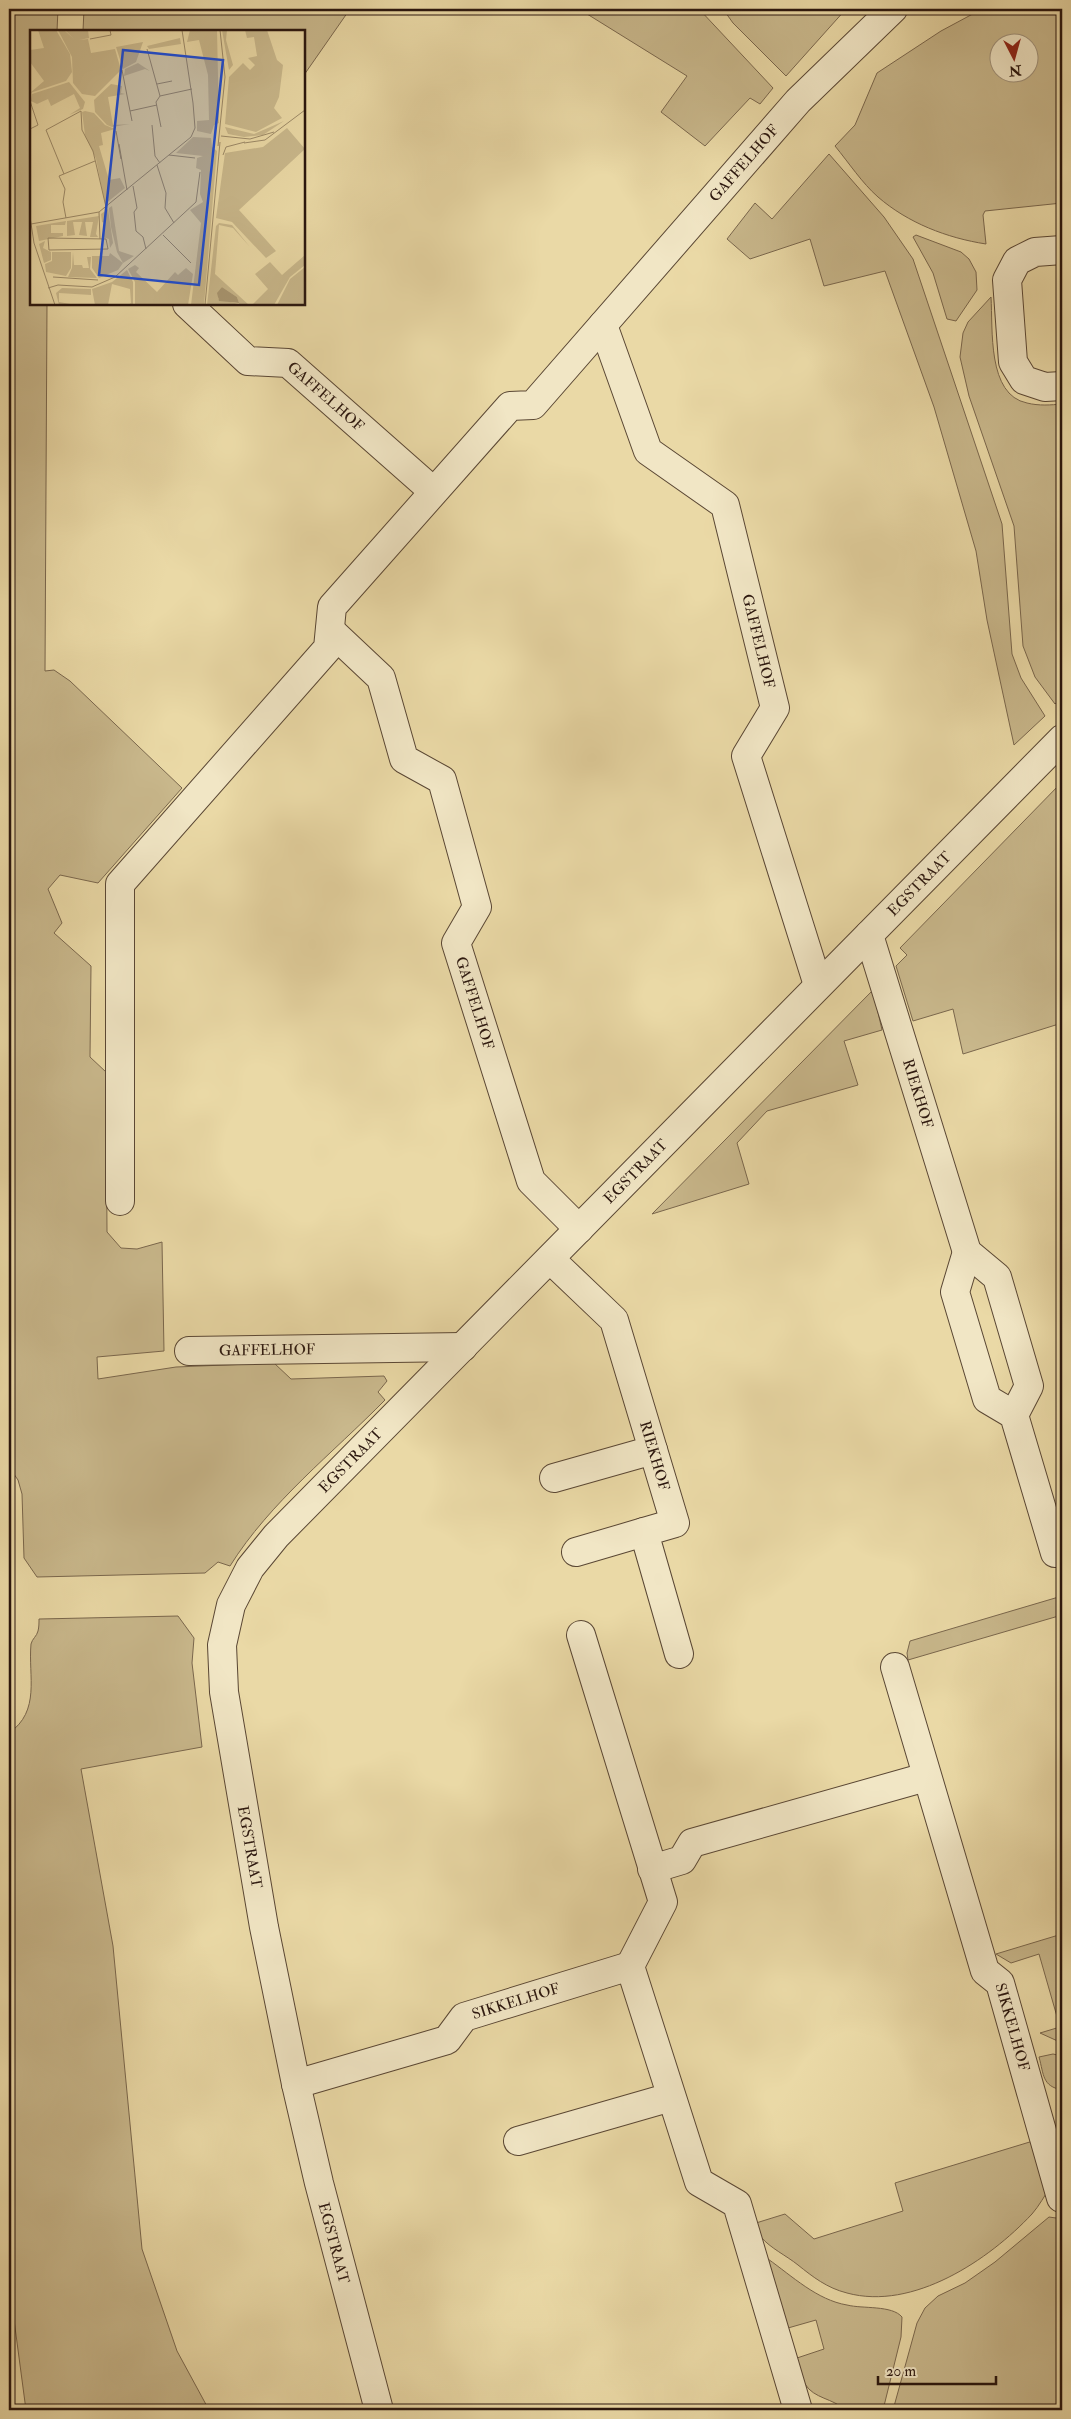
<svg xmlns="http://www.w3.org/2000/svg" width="1071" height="2419" viewBox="0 0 1071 2419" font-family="'IM FELL Double Pica',serif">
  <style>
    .green { fill: #c9b88c; stroke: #7a674d; fill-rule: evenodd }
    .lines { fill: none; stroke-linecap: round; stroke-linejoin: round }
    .minor-casing { stroke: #5a4734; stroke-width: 30 }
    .minor { stroke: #f1e6c5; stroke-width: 28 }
    .labels { text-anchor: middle; stroke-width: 5; stroke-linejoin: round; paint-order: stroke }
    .street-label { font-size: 15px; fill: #2a160e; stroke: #f1e6c5 }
    .inset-road { fill: none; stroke: #9d8b69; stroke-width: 1 }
    .view { fill: #1d4ed8; fill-opacity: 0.15; stroke: #1d4ed8; stroke-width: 2.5 }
    .inset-edge { fill: none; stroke: #2a160e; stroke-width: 2.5 }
  </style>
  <rect width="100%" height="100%" fill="#ead9a6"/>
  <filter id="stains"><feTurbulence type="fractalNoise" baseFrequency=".004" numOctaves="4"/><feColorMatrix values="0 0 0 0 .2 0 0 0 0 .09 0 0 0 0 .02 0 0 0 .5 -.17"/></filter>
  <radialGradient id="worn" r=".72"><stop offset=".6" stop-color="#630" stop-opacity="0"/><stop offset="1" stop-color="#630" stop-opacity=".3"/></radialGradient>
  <path class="green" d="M 9,9 L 58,9 L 57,31 L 31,31 L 31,304 L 47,304 L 45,671 L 54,670 L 70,681 L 182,788 L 98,883 L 60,875 L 48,889 L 62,923 L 54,933 L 91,966 L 90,1057 L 106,1072 L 107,1232 L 121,1248 L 137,1249 L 162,1242 L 164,1351 L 97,1357 L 98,1379 L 176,1367 L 274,1363 L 291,1379 L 384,1376 L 387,1381 L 378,1392 L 385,1400 C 333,1453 270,1502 230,1566 L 218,1562 L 205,1573 L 37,1577 L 24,1558 L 22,1494 L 18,1480 L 9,1467 Z
    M 84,9 L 350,9 L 304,75 L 304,31 L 83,31 Z
    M 579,9 L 699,9 L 773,88 L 760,104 L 750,98 L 705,146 L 661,112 L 687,76 Z
    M 723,9 L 846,9 L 786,76 L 733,23 Z
    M 982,9 L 1062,9 L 1062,203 L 985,211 L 983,215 L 986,244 C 947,238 908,223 878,197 C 862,183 849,163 835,146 L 855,125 L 877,73 L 941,31 ZM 998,42 L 1028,42 L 1028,72 L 998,72 Z
    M 829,154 L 884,217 L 913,259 L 1002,524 L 1012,654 L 1021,678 L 1045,716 L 1014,745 L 987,620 L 976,551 L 934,407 L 885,271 L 824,286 L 810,239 L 750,259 L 727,239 L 755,203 L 772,219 Z
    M 916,235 L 961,252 L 969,259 L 976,272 L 977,290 L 956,321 L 947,319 L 933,273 L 913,237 Z
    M 991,297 C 993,329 987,395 1027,403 C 1039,406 1051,405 1062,404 L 1062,698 L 1055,704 L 1035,677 L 1023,646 L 1014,526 L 969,396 L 960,357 L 963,333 L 968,322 Z
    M 1062,782 L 1062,1023 L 963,1054 L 953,1009 L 913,1021 L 896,966 L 907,955 L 900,948 Z
    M 873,990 L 882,1030 L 844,1041 L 858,1085 L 767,1111 L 737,1143 L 749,1184 L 652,1214 Z
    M 1062,1596 L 1062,1615 L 908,1660 L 907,1653 L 910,1641 Z
    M 178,1616 L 194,1638 L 192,1663 L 202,1747 L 81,1769 L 113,1946 L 142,2249 L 177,2351 L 209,2410 L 26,2410 L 9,2282 L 9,1733 C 41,1711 28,1676 31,1644 C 32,1639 37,1636 38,1631 C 39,1627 39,1623 39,1619 Z
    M 1062,1934 L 1062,2043 L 1040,2033 L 1060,2027 L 1039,1954 L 1011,1963 L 996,1954 Z
    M 1053,2054 L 1062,2056 L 1062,2090 C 1042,2086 1044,2075 1039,2057 Z
    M 1033,2141 L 1051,2186 C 1045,2195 1039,2206 1032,2214 C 989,2260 913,2311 847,2293 C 827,2288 813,2277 798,2265 C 787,2256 770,2248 761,2237 C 758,2234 757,2227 756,2223 L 785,2214 L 814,2239 L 903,2211 L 895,2183 Z
    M 1049,2217 L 1056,2218 L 1062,2223 L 1062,2410 L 893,2410 L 917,2323 L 925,2308 L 938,2296 L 965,2283 L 995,2262 Z
    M 768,2259 C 792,2276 817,2300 847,2305 C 863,2309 892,2305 902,2317 L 901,2337 L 883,2410 L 845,2410 C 833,2398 814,2399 805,2384 C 801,2377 799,2366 797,2358 L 824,2349 L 816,2320 L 788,2328 Z"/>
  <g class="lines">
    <defs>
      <g id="minor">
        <path d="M 1062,250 L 1035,252 L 1017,261 L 1007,280 L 1013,362 L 1024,380 L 1045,387 L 1062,386"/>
        <path id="s1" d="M 187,304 L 248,361 L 288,363 L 433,491"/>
        <path id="s2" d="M 603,325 L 648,451 L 725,505 L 775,708 L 746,756 L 818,985"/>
        <path id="s3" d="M 330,630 L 381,678 L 404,759 L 442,780 L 477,907 L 456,943 L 531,1181 L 579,1229"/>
        <path id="s4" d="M 869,935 L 967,1252 L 997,1277 L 1029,1386 L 1014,1415"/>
        <path id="s5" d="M 120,1201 L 120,884 L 328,648 L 332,607 L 510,406 L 533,405 L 798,101 L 893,9"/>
        <path d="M 967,1252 L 955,1292 L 987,1399 L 1014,1415 L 1055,1553"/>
        <path id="s6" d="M 550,1259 L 614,1320 L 675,1523 L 644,1532 L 679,1654"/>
        <path id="s7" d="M 189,1351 L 463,1347"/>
        <path d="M 554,1478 L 653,1450"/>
        <path d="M 576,1552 L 644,1532"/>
        <path d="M 581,1635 L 663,1902 L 630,1966 L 699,2182 L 737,2204 L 798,2410"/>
        <path id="s8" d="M 895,1667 L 985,1971 L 1000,1983 L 1061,2198"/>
        <path d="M 652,1869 L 682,1860 L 692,1843 L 926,1777"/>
        <path id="s9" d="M 296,2084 L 447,2040 L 464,2017 L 630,1966"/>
        <path d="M 518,2141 L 671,2097"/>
        <path id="s10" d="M 379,2410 L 319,2183 L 296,2084 L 264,1927 L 224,1692 L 222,1645 L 231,1605 L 250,1568 L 276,1536 L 1062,739"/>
      </g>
    </defs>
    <use href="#minor" class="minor-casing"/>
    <use href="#minor" class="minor"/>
  </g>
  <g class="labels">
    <g class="street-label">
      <text dy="5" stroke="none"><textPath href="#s5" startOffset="1285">GAFFELHOF</textPath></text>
      <text dy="5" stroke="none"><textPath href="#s1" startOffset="174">GAFFELHOF</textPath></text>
      <text dy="5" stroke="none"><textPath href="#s2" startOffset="368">GAFFELHOF</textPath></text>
      <text dy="5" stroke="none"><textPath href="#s10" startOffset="1822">EGSTRAAT</textPath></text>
      <text dy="5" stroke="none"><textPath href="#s3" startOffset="434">GAFFELHOF</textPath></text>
      <text dy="5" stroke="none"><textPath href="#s4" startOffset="166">RIEKHOF</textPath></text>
      <text dy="5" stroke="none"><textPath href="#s10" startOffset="1418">EGSTRAAT</textPath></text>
      <text dy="5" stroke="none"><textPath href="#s7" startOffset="78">GAFFELHOF</textPath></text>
      <text dy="5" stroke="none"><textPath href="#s6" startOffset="230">RIEKHOF</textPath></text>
      <text dy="5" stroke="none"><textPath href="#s10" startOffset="1012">EGSTRAAT</textPath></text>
      <text transform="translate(250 1847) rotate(80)" y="5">EGSTRAAT</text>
      <text dy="5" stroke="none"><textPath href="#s9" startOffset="240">SIKKELHOF</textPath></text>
      <text dy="5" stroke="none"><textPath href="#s8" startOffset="382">SIKKELHOF</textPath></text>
      <text transform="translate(334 2243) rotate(75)" y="5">EGSTRAAT</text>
    </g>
  </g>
  <g transform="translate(30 30)">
    <rect width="275" height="275" fill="#ead9a6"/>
    <path d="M 8,0 L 26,0 L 40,24 L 42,42 L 36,51 L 0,63 L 14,51 L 0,32 L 0,20 L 14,18 ZM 28,0 L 34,0 L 44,9 L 35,0 L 58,0 L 59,8 L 49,10 L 58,9 L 61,23 L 85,19 L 91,40 L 65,66 L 52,64 L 43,53 L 42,27 ZM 160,0 L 187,0 L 189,93 L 184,95 L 181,104 L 167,101 L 167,91 L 179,90 L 178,45 L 169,10 L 157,12 ZM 192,0 L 197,0 L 196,10 L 203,35 L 199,40 ZM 215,0 L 237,0 L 247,30 L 253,35 L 249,67 L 244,78 L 252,88 L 226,102 L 195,94 L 199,47 L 213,33 L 220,40 L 225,35 L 218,28 L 227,26 L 224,7 L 217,8 ZM 150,8 L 151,14 L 119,19 L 117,16 ZM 113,12 L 106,32 L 93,39 L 86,17 ZM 108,33 L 120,41 L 115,39 L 94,46 L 95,39 ZM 39,52 L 55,72 L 53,79 L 39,85 L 50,78 L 44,64 L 21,76 L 18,69 L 7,74 L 1,71 L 2,64 ZM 81,54 L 92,56 L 91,63 L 95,64 L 78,67 L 83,95 L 100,94 L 82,97 L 77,95 L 65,82 L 64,70 ZM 55,81 L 64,83 L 75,95 L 85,99 L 71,103 L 73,115 L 69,116 L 79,150 L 90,148 L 95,158 L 75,174 L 66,129 L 55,105 L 52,82 ZM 254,91 L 233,105 L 214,107 L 198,104 L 195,97 L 224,104 ZM 257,98 L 275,119 L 209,180 L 246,221 L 236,228 L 202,192 L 186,188 L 195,123 L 233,117 ZM 163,107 L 181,108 L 182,117 L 187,121 L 174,275 L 161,275 L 171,193 L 160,180 L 173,172 L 170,164 L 171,140 L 166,138 L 167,128 L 173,126 L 146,123 ZM 82,176 L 89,221 L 104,226 L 93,233 L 87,222 L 81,197 L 79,178 ZM 78,179 L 83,213 L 80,218 L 79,209 L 72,207 L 75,193 L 72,192 L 71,184 ZM 69,186 L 66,204 L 68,207 L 60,207 L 63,192 L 55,192 L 57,206 L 49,205 L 52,192 L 43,192 L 45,205 L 37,206 L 37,191 ZM 36,191 L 35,195 L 21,195 L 21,203 L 33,203 L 33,206 L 9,211 L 6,196 ZM 189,193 L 202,195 L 220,217 L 203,198 L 189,195 L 185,244 L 219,275 L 177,275 L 186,196 ZM 192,257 L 207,267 L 209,274 L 188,269 ZM 15,211 L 13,218 L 21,222 L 21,230 L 14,233 L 9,214 ZM 22,222 L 41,222 L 41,238 L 36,246 L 16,242 L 15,234 L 22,231 ZM 43,222 L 44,235 L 52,235 L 53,238 L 59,238 L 57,227 L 61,227 L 60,239 L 67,248 L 38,247 L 42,238 ZM 80,223 L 93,233 L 88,240 L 69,248 L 62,238 L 62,226 L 79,226 ZM 275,225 L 275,235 L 260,247 L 244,275 L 222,275 L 238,259 L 225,244 L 240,232 L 252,245 ZM 105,235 L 109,238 L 106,242 L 127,262 L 145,242 L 148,245 L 156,238 L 163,244 L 158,275 L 105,275 L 105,252 L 98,239 ZM 275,237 L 275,275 L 247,275 L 260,249 ZM 97,240 L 103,252 L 103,275 L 98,275 L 101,273 L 100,259 L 82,254 L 78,275 L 65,275 L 62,259 L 82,252 ZM 32,258 L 61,259 L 61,265 L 29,263 L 29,272 L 46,275 L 29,275 L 26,263 Z" fill="#c9b88c" fill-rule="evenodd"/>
    <path d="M 192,257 L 207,267 L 209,273 L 189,271 L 187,263 Z" fill="#a99772"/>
    <path class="inset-road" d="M 60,9 L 81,5 L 80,0M 117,19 L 130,66 L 126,72 L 131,97M 92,40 L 102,91M 127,54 L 142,51M 130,66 L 162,59M 100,81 L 127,75M 122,95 L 125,126 L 130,133M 0,99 L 8,95 L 0,71M 86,101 L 91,129M 191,106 L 220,109 L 244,102M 214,113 L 235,110 L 275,80M 89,114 L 97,160M 188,116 L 195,47 L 190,0M 139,125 L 165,128M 193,125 L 196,117 L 215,112M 127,135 L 136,163 L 135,178 L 144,193M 34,144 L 16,100 L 51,81 L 52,100 L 63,121 L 76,177M 103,156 L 107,178 L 104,182 L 106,201 L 113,207 L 116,219M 69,182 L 70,209M 0,187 L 4,213 L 25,275M 36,188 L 33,172 L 35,159 L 29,146 L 65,131M 1,194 L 69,182 L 161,107 L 165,98 L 163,73 L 152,0M 133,205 L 161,233M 18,208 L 76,209 L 78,219 L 19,220 ZM 23,247 L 68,250M 18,258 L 28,255 L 62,257 L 85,247 L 166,172 L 170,142M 175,275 L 190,112"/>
    <path class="view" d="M 93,20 L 193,30 L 169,255 L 69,245 Z"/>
    <rect width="275" height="275" class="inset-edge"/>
  </g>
  <rect width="1071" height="2419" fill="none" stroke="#ead9a6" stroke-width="30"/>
  <rect x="10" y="10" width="1051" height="2399" fill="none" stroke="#2a160e" stroke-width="2.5"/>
  <rect x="15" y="15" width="1041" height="2389" fill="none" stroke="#2a160e"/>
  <g transform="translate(1014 58) rotate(174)"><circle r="24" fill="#f1e6c5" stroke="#a1937c"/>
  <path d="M0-4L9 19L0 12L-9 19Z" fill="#8f2418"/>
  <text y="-8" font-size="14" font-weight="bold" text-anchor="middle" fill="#2a160e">N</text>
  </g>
  <path d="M878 2376v8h118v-8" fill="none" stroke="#2a160e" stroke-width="2.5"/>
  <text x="886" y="2376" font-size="15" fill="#2a160e" stroke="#f1e6c5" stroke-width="4" paint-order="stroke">20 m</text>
  <rect width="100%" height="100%" filter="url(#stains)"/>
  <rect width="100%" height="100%" fill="url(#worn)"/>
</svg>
